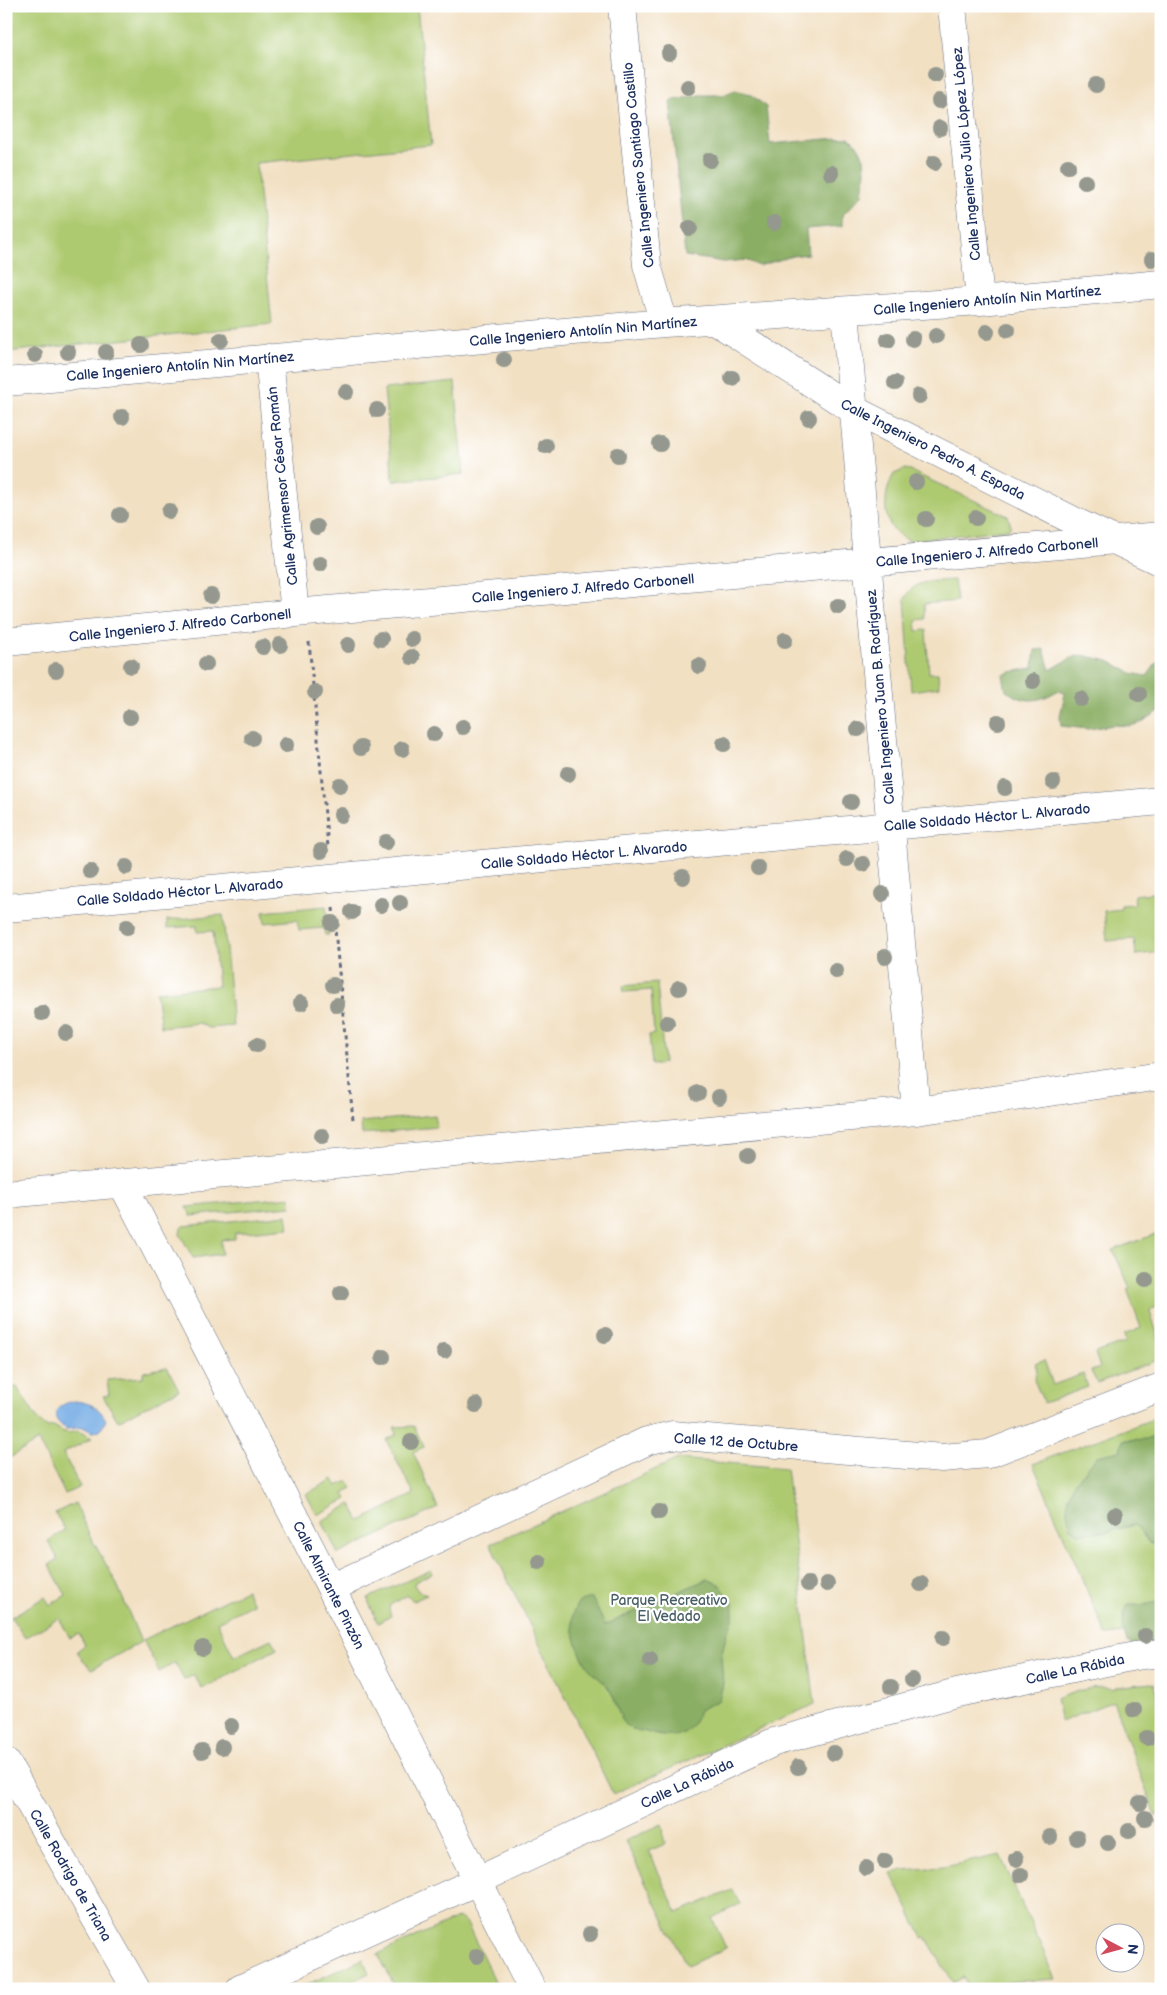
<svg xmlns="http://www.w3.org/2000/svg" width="1167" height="1995" viewBox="0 0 1167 1995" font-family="'Balsamiq Sans',sans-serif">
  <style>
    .green { fill: #aeca71; stroke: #647c68 }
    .forest { fill: #8aae63; stroke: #526e60 }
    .water { fill: #77ade5; stroke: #496ea2 }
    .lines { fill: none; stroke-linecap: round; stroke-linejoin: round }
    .street-casing { stroke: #666d81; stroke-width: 29 }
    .path { stroke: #666d81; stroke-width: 3; stroke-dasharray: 4 4; stroke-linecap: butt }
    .street { stroke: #fff; stroke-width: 28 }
    .tree { fill: #94988e }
    .labels { text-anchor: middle; stroke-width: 4.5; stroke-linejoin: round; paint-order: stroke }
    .street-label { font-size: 14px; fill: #1b2f5e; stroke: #fff }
    .park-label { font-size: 14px; fill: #475e64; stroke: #fff }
  </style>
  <rect width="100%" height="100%" fill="#fff"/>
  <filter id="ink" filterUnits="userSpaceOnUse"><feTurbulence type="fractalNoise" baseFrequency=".02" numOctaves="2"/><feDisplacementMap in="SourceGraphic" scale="10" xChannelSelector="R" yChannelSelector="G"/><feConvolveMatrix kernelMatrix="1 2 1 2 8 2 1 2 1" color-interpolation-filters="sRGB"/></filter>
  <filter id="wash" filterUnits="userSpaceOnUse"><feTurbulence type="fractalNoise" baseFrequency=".0096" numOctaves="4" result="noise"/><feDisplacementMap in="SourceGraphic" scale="20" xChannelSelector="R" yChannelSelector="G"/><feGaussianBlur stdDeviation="1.12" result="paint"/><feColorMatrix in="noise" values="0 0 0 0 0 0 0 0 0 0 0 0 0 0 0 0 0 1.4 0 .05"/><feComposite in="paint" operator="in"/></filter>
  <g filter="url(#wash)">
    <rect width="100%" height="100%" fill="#f2e0c2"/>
    <path class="green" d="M 6,6 L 417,6 L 431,145 L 256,163 L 272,324 L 6,352 Z
      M 455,382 L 464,474 L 393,481 L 384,389 Z
      M 906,469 L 1008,516 L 1011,526 L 1009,529 L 910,541 C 904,538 898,535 894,530 C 881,516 885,489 894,474 Z
      M 954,580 L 957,601 L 924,604 L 925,619 L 916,620 L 917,631 L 926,630 L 929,673 L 938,673 L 939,687 L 911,691 L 905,599 C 914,578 934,582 954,580 Z
      M 1161,892 L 1161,952 L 1136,955 L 1134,939 L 1107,941 L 1104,911 L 1121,909 L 1121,905 L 1135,904 L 1134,895 Z
      M 326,906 L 329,935 L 325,935 L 324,928 L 299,930 L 297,920 L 265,923 L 263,912 Z
      M 223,915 L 233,1026 L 208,1028 L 199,1023 L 161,1027 L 156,992 L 218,986 L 213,931 L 197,932 L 197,926 L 167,928 L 167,920 Z
      M 657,983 L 664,1063 L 652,1065 L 649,1035 L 654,1034 L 651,990 L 624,992 L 623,986 Z
      M 435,1115 L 437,1127 L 362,1134 L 361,1122 Z
      M 290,1197 L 291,1206 L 191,1216 L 187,1207 Z
      M 287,1215 L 289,1228 L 235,1233 L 235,1239 L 221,1240 L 222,1254 L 193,1258 L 180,1234 L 181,1228 L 184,1226 Z
      M 1161,1232 L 1161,1305 L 1152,1309 L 1150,1312 L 1161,1345 L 1161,1359 L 1097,1383 L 1091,1371 L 1100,1368 L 1095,1353 L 1126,1342 L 1124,1335 L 1141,1328 L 1127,1289 L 1130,1288 L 1113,1250 Z
      M 1044,1360 L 1053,1385 L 1083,1374 L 1088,1387 L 1044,1403 L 1034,1380 L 1037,1370 L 1035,1364 Z
      M 167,1367 L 179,1390 L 118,1421 L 103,1396 L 109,1395 L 107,1380 L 143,1377 L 143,1372 Z
      M 17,1387 L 38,1420 L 46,1427 L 54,1426 L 62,1431 L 68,1433 L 78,1431 L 92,1438 L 63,1453 L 80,1487 L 65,1494 L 38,1441 L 6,1460 L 6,1388 Z
      M 1161,1416 L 1161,1629 L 1106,1635 L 1033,1464 Z
      M 414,1426 L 424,1447 L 413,1452 L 438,1508 L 338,1554 L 322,1521 L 351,1504 L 360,1521 L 414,1494 L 386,1440 L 397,1434 L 394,1427 Z
      M 678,1459 L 786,1468 L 815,1704 L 613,1794 L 490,1544 Z
      M 333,1479 L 337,1486 L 348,1481 L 352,1488 L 344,1493 L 347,1499 L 317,1515 L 306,1494 Z
      M 75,1503 L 90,1536 L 116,1582 L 141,1642 L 92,1669 L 83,1661 L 77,1651 L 85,1645 L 79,1634 L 70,1638 L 59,1618 L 25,1638 L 11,1617 L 45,1597 L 50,1605 L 66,1595 L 49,1565 L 58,1559 L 48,1541 L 65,1530 L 55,1513 Z
      M 431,1570 L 432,1573 L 415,1582 L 414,1585 L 419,1592 L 425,1593 L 427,1595 L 413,1601 L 408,1595 L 390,1605 L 389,1609 L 391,1616 L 378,1623 L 369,1603 L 368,1598 Z
      M 246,1590 L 253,1604 L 217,1622 L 234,1657 L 271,1639 L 277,1649 L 202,1689 L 194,1675 L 184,1680 L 175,1663 L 159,1672 L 143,1640 Z
      M 1151,1683 L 1155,1685 L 1161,1720 L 1161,1815 L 1156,1816 L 1113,1701 L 1061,1722 L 1056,1699 C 1073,1693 1095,1683 1113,1689 L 1115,1687 Z
      M 662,1824 C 665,1832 662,1837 665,1844 L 649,1851 L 677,1913 L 732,1890 L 740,1904 L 712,1918 L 726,1948 L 687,1966 L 625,1841 Z
      M 1000,1855 L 1056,1979 L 1010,1982 L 985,1989 L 969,1989 L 964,1977 L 953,1983 L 926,1937 L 923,1938 L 891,1874 L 903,1870 L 943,1867 Z
      M 459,1917 L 467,1924 L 499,1989 L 396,1989 L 378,1954 Z
      M 363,1959 L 369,1973 L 339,1989 L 297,1989 Z"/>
    <path class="forest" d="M 735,90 L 751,94 L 766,107 L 770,144 L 849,137 L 858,146 L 864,158 L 865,171 L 862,195 L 842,216 L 842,226 L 806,229 L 808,254 L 792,256 L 759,266 L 746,260 L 724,262 L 685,256 L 670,101 L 699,95 L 723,95 Z
      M 1044,649 L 1050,670 L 1071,658 L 1082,655 L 1109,661 L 1131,673 L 1147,676 L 1161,657 L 1161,710 L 1142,722 L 1131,726 L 1114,725 L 1088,729 L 1061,726 L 1060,716 L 1065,693 L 1057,691 C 1037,703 1026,703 1006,691 L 1003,675 L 1010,672 L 1033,668 L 1035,650 Z
      M 1161,1433 L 1161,1543 L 1150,1544 C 1144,1538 1141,1529 1134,1525 L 1107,1532 L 1078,1533 L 1070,1527 L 1067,1511 L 1068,1496 L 1074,1484 L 1097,1456 L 1120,1451 L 1123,1440 L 1149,1439 Z
      M 707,1579 L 719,1584 L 733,1603 L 733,1620 L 727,1633 L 721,1656 L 723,1684 L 719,1700 L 699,1710 C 690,1739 672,1740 646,1732 C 640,1730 632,1731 628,1727 C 616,1716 617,1698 607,1686 C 601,1679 591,1673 586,1664 C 578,1651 567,1621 576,1606 C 579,1600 587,1599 592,1598 L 605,1625 Z
      M 1161,1601 L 1161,1649 L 1140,1649 L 1127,1642 C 1122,1629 1121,1617 1128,1605 L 1144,1605 Z"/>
    <path class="water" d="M 75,1401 C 90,1403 99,1406 106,1420 L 100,1431 L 92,1432 L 83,1427 L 67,1429 C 47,1418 55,1404 75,1401 Z"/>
  </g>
  <g filter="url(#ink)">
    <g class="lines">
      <defs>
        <path id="street" d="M 622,6 L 647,265 L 664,323
          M 952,6 L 980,301
          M 845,312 L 916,1111
          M 714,320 L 852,409 L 1082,525 L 1161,562
          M 269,358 L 295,613
          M 6,382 L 664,323 L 980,301 L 1161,284
          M 6,642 L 295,613 L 1161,536
          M 6,908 L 1161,801
          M 122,1183 L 331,1588 L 532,1989
          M 6,1194 L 916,1111 L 1161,1076
          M 331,1588 L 647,1441 L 672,1435 L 942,1458 L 988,1454 L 1161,1387
          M 6,1762 L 136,1989
          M 240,1989 L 477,1881 L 774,1742 L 957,1693 L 1135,1656 L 1161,1653"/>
      </defs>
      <use href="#street" class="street-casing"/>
      <path class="path" d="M 309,642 L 328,847
        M 333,908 L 353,1120"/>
      <use href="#street" class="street"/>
    </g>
    <g class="tree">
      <circle cx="669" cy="53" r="8"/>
      <circle cx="935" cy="75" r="8"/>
      <circle cx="1096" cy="85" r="8"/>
      <circle cx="688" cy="87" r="8"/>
      <circle cx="939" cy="101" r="8"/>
      <circle cx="940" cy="128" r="8"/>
      <circle cx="710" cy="160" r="8"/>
      <circle cx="934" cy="163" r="8"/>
      <circle cx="1068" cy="166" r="8"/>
      <circle cx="831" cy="173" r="8"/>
      <circle cx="1085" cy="182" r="8"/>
      <circle cx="774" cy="223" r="8"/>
      <circle cx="690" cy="228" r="8"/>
      <circle cx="1152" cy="259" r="8"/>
      <circle cx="1008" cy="330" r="8"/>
      <circle cx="987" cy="332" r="8"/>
      <circle cx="936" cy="336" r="8"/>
      <circle cx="913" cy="339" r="8"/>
      <circle cx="221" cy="340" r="8"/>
      <circle cx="888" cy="340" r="8"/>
      <circle cx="141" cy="345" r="8"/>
      <circle cx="68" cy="352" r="8"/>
      <circle cx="106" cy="352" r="8"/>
      <circle cx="35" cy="355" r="8"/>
      <circle cx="504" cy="360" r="8"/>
      <circle cx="732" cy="378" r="8"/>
      <circle cx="895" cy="383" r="8"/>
      <circle cx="346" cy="392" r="8"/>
      <circle cx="919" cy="396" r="8"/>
      <circle cx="377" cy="410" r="8"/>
      <circle cx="122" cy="417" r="8"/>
      <circle cx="809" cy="418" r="8"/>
      <circle cx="660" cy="444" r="8"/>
      <circle cx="546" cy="446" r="8"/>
      <circle cx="618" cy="455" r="8"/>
      <circle cx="916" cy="482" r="8"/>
      <circle cx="169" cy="511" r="8"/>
      <circle cx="120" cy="515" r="8"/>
      <circle cx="976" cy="518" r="8"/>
      <circle cx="926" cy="519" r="8"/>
      <circle cx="317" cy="527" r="8"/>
      <circle cx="320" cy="564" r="8"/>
      <circle cx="211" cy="596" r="8"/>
      <circle cx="838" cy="606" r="8"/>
      <circle cx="381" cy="639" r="8"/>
      <circle cx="412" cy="639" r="8"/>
      <circle cx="785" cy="640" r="8"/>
      <circle cx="280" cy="645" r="8"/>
      <circle cx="348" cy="645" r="8"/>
      <circle cx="263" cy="647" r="8"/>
      <circle cx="412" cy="657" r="8"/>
      <circle cx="206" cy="664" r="8"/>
      <circle cx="131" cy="666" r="8"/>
      <circle cx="699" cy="666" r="8"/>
      <circle cx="56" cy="670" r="8"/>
      <circle cx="1033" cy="681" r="8"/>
      <circle cx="315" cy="692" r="8"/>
      <circle cx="1139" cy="694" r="8"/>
      <circle cx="1081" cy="699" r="8"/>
      <circle cx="130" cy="717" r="8"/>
      <circle cx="998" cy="722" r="8"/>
      <circle cx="463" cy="727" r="8"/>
      <circle cx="858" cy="729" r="8"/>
      <circle cx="434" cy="734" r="8"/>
      <circle cx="252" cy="738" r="8"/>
      <circle cx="724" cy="744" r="8"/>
      <circle cx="286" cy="745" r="8"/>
      <circle cx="361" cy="748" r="8"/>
      <circle cx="402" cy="749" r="8"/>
      <circle cx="568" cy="774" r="8"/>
      <circle cx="1053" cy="782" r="8"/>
      <circle cx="340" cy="785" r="8"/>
      <circle cx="1005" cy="788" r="8"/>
      <circle cx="851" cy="802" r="8"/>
      <circle cx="341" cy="815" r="8"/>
      <circle cx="386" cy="842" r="8"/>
      <circle cx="321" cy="851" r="8"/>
      <circle cx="847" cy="859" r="8"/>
      <circle cx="863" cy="864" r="8"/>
      <circle cx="126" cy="867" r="8"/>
      <circle cx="758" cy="868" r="8"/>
      <circle cx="90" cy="871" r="8"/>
      <circle cx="683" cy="877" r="8"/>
      <circle cx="882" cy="894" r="8"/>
      <circle cx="400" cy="903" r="8"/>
      <circle cx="381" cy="905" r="8"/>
      <circle cx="352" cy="912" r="8"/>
      <circle cx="332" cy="923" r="8"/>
      <circle cx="127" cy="927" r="8"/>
      <circle cx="885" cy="957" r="8"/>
      <circle cx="836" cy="971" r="8"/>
      <circle cx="333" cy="985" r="8"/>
      <circle cx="679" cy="988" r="8"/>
      <circle cx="301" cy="1003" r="8"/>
      <circle cx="337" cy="1005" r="8"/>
      <circle cx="42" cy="1013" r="8"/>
      <circle cx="667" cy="1023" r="8"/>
      <circle cx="66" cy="1033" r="8"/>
      <circle cx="257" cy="1045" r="8"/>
      <circle cx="698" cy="1093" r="8"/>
      <circle cx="719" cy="1097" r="8"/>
      <circle cx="322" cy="1136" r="8"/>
      <circle cx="748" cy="1156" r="8"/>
      <circle cx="1146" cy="1280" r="8"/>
      <circle cx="341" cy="1293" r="8"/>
      <circle cx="605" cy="1335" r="8"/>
      <circle cx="444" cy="1351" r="8"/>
      <circle cx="383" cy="1357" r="8"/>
      <circle cx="476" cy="1405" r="8"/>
      <circle cx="411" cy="1442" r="8"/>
      <circle cx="659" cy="1512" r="8"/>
      <circle cx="1115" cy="1515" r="8"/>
      <circle cx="539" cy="1562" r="8"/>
      <circle cx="808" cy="1584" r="8"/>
      <circle cx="827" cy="1584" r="8"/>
      <circle cx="921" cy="1584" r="8"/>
      <circle cx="1145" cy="1636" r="8"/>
      <circle cx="943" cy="1638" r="8"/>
      <circle cx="203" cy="1648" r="8"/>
      <circle cx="650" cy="1660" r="8"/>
      <circle cx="912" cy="1680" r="8"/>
      <circle cx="891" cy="1687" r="8"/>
      <circle cx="1134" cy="1710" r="8"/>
      <circle cx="231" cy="1726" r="8"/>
      <circle cx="1147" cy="1738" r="8"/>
      <circle cx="222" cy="1747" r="8"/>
      <circle cx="202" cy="1751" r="8"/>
      <circle cx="834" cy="1753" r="8"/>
      <circle cx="798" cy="1767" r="8"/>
      <circle cx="1140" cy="1803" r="8"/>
      <circle cx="1145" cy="1818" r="8"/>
      <circle cx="1129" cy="1831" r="8"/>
      <circle cx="1050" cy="1837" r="8"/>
      <circle cx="1077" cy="1838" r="8"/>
      <circle cx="1108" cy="1843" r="8"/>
      <circle cx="1016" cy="1859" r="8"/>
      <circle cx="885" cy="1861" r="8"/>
      <circle cx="866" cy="1868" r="8"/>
      <circle cx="1021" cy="1875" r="8"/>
      <circle cx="590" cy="1934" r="8"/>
      <circle cx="477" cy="1956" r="8"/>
    </g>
  </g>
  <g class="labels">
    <g class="street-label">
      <text transform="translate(966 154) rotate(-95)" y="5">Calle Ingeniero Julio López López</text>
      <text transform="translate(638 165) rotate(-96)" y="5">Calle Ingeniero Santiago Castillo</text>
      <text transform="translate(987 300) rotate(-5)" y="5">Calle Ingeniero Antolín Nin Martínez</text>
      <text transform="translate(583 331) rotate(-5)" y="5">Calle Ingeniero Antolín Nin Martínez</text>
      <text transform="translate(180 366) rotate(-5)" y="5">Calle Ingeniero Antolín Nin Martínez</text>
      <text transform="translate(933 449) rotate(27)" y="5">Calle Ingeniero Pedro A. Espada</text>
      <text transform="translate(282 486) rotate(-96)" y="5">Calle Agrimensor César Román</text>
      <text transform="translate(987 552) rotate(-5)" y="5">Calle Ingeniero J. Alfredo Carbonell</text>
      <text transform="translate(583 588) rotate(-5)" y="5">Calle Ingeniero J. Alfredo Carbonell</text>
      <text transform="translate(180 625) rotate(-6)" y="5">Calle Ingeniero J. Alfredo Carbonell</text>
      <text transform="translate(880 697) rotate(-95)" y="5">Calle Ingeniero Juan B. Rodríguez</text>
      <text transform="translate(987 817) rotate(-5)" y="5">Calle Soldado Héctor L. Alvarado</text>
      <text transform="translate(584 855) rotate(-5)" y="5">Calle Soldado Héctor L. Alvarado</text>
      <text transform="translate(180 892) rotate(-5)" y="5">Calle Soldado Héctor L. Alvarado</text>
      <text transform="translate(736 1442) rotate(4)" y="5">Calle 12 de Octubre</text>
      <text transform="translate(329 1585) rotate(63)" y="5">Calle Almirante Pinzón</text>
      <text transform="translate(1075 1669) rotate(-12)" y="5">Calle La Rábida</text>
      <text transform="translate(687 1783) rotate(-25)" y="5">Calle La Rábida</text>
      <text transform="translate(71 1875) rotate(60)" y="5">Calle Rodrigo de Triana</text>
    </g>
    <g class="park-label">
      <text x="669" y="1605">Parque Recreativo<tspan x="669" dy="16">El Vedado</tspan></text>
    </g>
  </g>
  <rect width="1167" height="1995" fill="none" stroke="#fff" stroke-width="25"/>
  <g transform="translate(1120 1948) rotate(96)"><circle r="24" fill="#ffffff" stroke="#a4acbf"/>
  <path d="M0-4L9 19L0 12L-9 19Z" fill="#d1495b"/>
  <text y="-8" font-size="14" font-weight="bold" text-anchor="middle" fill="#1b2f5e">N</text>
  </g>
</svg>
